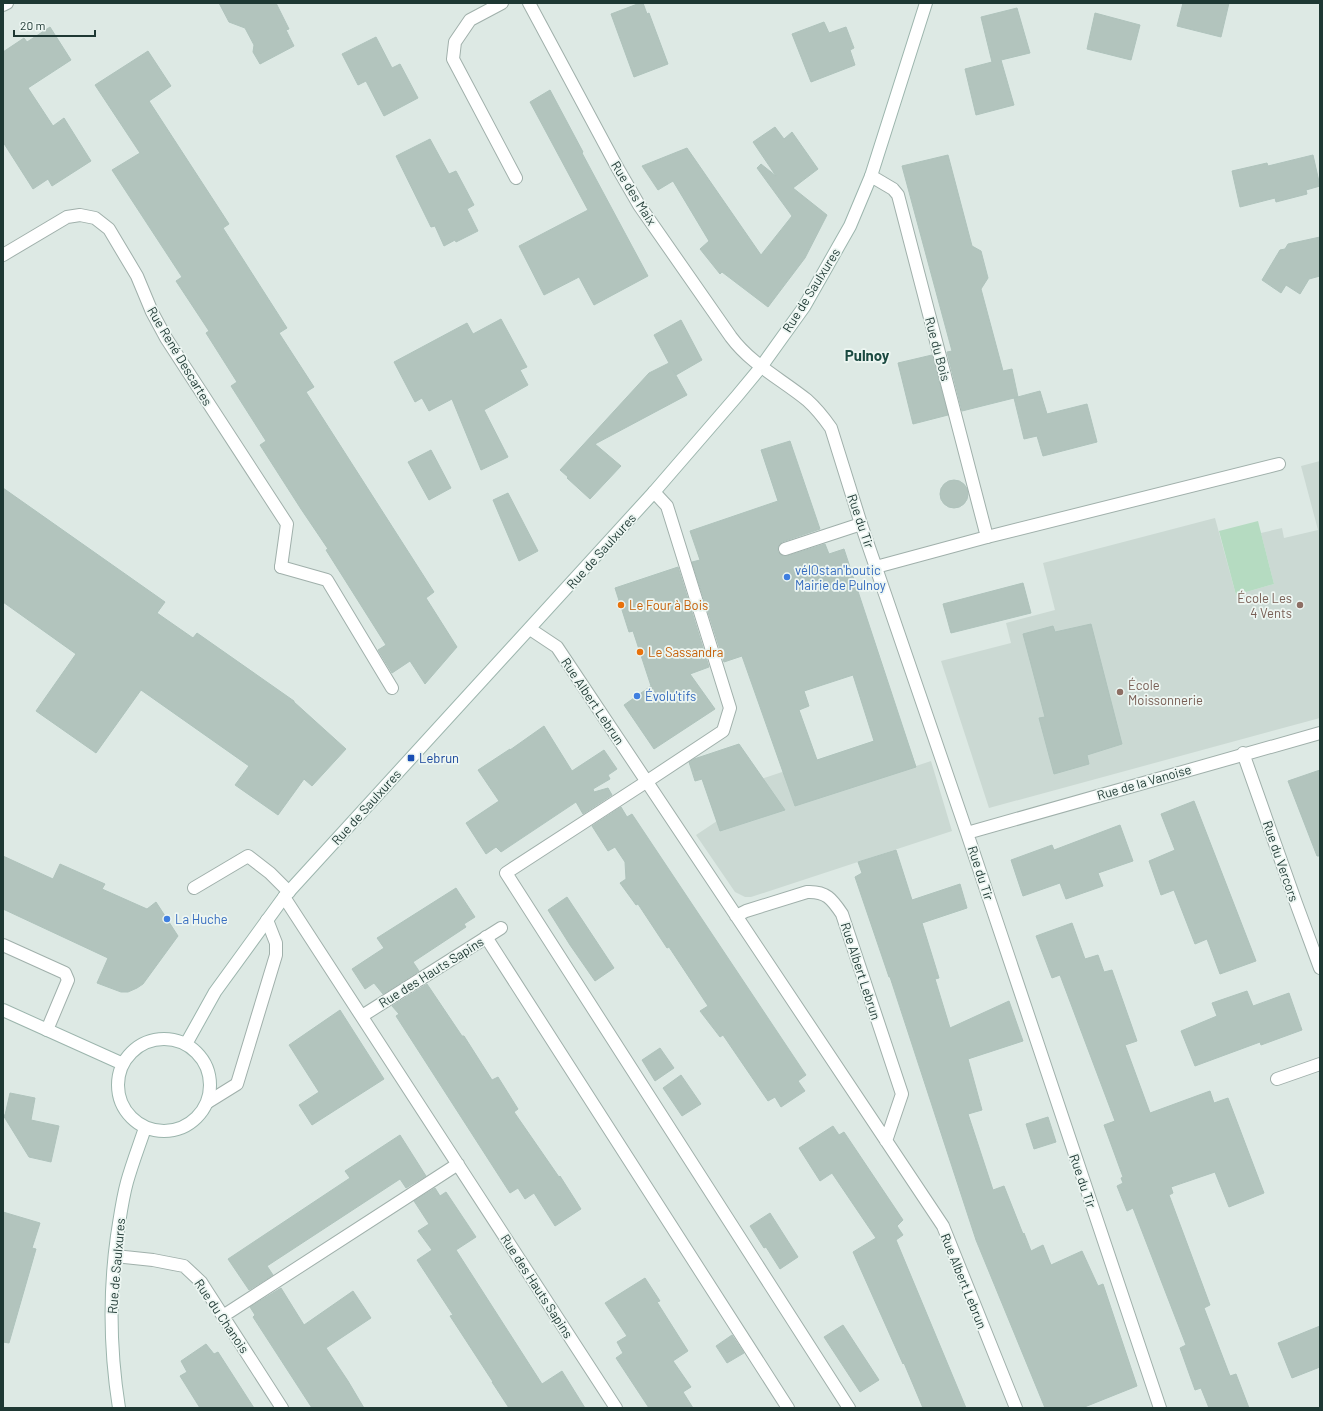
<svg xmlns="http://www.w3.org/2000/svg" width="1323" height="1411" viewBox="0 0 1323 1411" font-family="Barlow,sans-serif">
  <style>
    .built { fill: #cbd9d3 }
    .green { fill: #b5dbc1 }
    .building { fill: #b2c4bd; stroke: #afc3bc; fill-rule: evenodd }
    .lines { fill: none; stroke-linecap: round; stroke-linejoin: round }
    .lane-casing { stroke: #a0b0ab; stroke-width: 14 }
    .street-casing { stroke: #a0b0ab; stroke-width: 14 }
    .secondary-casing { stroke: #9cb5ad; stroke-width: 14 }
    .lane { stroke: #fff; stroke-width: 12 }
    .street { stroke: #fff; stroke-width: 12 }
    .secondary { stroke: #fff; stroke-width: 12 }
    .shop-dot { fill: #3f7fe0; stroke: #edf6f2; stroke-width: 1.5 }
    .food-dot { fill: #e8710a; stroke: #edf6f2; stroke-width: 1.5 }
    .education-dot { fill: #8d6e63; stroke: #edf6f2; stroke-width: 1.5 }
    .transit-dot { fill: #1a4fb4; stroke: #edf6f2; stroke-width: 1.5 }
    .labels { text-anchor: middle; stroke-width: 3.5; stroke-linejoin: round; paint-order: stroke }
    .street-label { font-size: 13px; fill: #1e3833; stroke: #edf6f2 }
    .shop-label { font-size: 13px; fill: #366cbe; stroke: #edf6f2; text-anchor: start }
    .education-label { font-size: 13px; fill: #785e54; stroke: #edf6f2; text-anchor: end }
    .food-label { font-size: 13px; fill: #c56008; stroke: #edf6f2; text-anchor: start }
    .transit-label { font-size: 13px; fill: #164399; stroke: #edf6f2; text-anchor: start }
    .quarter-label { font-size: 15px; font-weight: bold; fill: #1b4a41; stroke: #edf6f2 }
  </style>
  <rect width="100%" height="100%" fill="#dde9e4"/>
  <path class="built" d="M 1320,461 L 1320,718 L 989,808 L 941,661 L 1011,643 L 1006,623 L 1055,610 L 1043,563 L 1215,518 L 1236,595 L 1274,584 L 1261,533 L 1282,528 L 1284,538 L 1318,530 L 1301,466 Z
    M 904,731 L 916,766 L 931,761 L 952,831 L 751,897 L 745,897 L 735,892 L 696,835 L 717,821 L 708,797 Z"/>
  <path class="green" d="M 1258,521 L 1274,584 L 1236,595 L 1219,531 Z"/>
  <path class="building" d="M 219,3 L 276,3 L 289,29 L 286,30 L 294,46 L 260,64 L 253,52 L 254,45 L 245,28 L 229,22 Z
    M 640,3 L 643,3 L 647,14 L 649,13 L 668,64 L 634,77 L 611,14 Z
    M 1183,3 L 1229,3 L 1221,37 L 1177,26 Z
    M 1017,8 L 1030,53 L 1001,60 L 1014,105 L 976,115 L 965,69 L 992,62 L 981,17 Z
    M 1095,13 L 1140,25 L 1131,60 L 1087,49 Z
    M 824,22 L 829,33 L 846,27 L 854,48 L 850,50 L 855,65 L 811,82 L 792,34 Z
    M 50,27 L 71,60 L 28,88 L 53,126 L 64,118 L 91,161 L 52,186 L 48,179 L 33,189 L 3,142 L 3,52 L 24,38 L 27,42 Z
    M 376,37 L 392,68 L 400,64 L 418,98 L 384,116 L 366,81 L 358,85 L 342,54 Z
    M 148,51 L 171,86 L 149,101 L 229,224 L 223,228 L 287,328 L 279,333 L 314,387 L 306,392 L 434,592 L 426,598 L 457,647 L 425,684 L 410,661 L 392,673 L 384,660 L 378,650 L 386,645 L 326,550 L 328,549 L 301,509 L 260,445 L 266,441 L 231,386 L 237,382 L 206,333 L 209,331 L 176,281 L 182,277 L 112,170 L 140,153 L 95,85 Z
    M 550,90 L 583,152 L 582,153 L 648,276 L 594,305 L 579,277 L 544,295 L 519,246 L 588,210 L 530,102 Z
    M 775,127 L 784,139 L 792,132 L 818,169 L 793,188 L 827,215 L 805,258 L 768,307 L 722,272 L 720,274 L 700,249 L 709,241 L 673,181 L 658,190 L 642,166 L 687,148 L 761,255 L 792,216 L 757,168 L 761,164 L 776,176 L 753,142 Z
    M 430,139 L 449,174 L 456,171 L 474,205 L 467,209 L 478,231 L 456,242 L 455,240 L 444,246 L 435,226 L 431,227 L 396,156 Z
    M 948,155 L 972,246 L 981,251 L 988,278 L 981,289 L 1003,371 L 1012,369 L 1018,397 L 962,411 L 947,352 L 952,351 L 902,166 Z
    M 1313,155 L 1320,186 L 1306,190 L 1307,194 L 1276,202 L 1275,198 L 1240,207 L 1232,171 L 1267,163 L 1268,166 Z
    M 1320,237 L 1320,276 L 1309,279 L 1300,294 L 1286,285 L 1281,293 L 1262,280 L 1280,250 L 1285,249 L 1288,244 Z
    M 501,319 L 527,367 L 520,370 L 528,385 L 484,410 L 508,457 L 481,470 L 452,399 L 429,411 L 422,398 L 415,402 L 394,362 L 467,323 L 473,334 Z
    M 681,320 L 702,360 L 676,375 L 673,370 L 687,395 L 595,444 L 621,466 L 590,499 L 567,478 L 568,477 L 560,470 L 649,373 L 669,363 L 654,335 Z
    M 932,355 L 948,415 L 913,424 L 898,363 Z
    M 1040,391 L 1047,414 L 1087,404 L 1097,442 L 1043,456 L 1037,436 L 1024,439 L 1014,398 Z
    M 790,441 L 820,529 L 782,542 L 778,547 L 778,552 L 783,556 L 787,556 L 825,544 L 829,554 L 844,549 L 916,767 L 795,806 L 742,656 L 724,662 L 692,562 L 700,560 L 690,531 L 778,501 L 761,450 ZM 853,675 L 874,741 L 817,760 L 799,710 L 809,706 L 804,691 Z
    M 431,450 L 451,488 L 429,500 L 408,462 Z
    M940 494a14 14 0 1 1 28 0a14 14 0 1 1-28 0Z
    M 3,488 L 165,602 L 157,613 L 193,638 L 197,633 L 294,701 L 294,702 L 346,749 L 312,786 L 304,779 L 278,815 L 235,785 L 249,766 L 141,690 L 96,753 L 36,711 L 76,654 L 3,602 Z
    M 508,493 L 538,551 L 519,561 L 493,500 Z
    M 678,567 L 709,667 L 690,674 L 715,709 L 654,749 L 624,705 L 651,686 L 633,631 L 629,632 L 615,588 Z
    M 1023,583 L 1031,613 L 951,633 L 943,604 Z
    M 1091,624 L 1122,744 L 1087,755 L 1089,764 L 1054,774 L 1039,718 L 1045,717 L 1023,634 L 1053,626 L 1055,632 Z
    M 544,726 L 572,771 L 604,750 L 617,769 L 608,775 L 610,779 L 593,789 L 594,792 L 608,788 L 612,795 L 583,814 L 576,802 L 501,852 L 496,847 L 486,854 L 466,823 L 499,801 L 478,770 L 510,749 L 510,750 Z
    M 739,744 L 785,810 L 720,831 L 702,779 L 695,781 L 689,762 L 694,759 Z
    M 1320,770 L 1320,856 L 1317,856 L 1288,781 Z
    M 1194,801 L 1256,961 L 1220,974 L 1207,939 L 1195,944 L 1174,890 L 1161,895 L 1149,861 L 1175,850 L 1161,814 Z
    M 621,807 L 627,817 L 632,814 L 806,1075 L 798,1081 L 805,1091 L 781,1107 L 775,1097 L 768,1101 L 723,1035 L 720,1037 L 700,1011 L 708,1006 L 669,947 L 667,948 L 638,904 L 636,905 L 620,883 L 626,879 L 625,862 L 615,847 L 608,851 L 592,826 Z
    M 1120,825 L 1133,861 L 1098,873 L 1103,886 L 1066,899 L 1060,883 L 1023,896 L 1011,860 L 1052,845 L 1054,850 Z
    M 896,850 L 912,900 L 960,884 L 967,908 L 922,923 L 939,978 L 935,979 L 950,1028 L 1009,1001 L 1023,1041 L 968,1059 L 982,1110 L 968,1114 L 993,1190 L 1004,1186 L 1023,1234 L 1024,1233 L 1031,1251 L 1043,1245 L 1051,1265 L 1082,1251 L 1098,1286 L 1103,1284 L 1137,1386 L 1082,1408 L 1045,1408 L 976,1240 L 890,977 L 889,977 L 855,877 L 862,873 L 858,862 Z
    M 3,856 L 53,879 L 60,864 L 105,884 L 102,889 L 147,909 L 156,902 L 178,936 L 143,984 L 137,988 L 128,992 L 121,992 L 97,983 L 108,958 L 3,909 Z
    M 456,888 L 475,917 L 464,924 L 466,927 L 413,962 L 419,971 L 383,994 L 374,983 L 365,989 L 352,969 L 384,948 L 377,938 Z
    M 567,897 L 614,968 L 595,981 L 570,945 L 548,910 Z
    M 1072,923 L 1085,959 L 1098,955 L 1104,972 L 1112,970 L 1137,1041 L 1125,1045 L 1150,1113 L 1210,1091 L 1214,1103 L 1228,1098 L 1264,1193 L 1229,1207 L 1215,1172 L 1171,1187 L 1173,1193 L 1169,1195 L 1210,1305 L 1204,1308 L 1230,1376 L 1236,1374 L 1249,1408 L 1209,1408 L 1201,1388 L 1195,1390 L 1180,1348 L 1186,1345 L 1133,1208 L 1127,1211 L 1117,1186 L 1123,1183 L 1121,1178 L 1123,1177 L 1104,1125 L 1115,1121 L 1060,975 L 1052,978 L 1036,936 Z
    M 427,984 L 462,1036 L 464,1036 L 492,1080 L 498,1077 L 518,1109 L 514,1112 L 559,1177 L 560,1176 L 581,1209 L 555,1226 L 534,1193 L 525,1199 L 518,1188 L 510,1193 L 396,1016 L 399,1014 L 392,1006 Z
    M 1247,991 L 1253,1006 L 1289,993 L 1302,1030 L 1261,1045 L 1260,1042 L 1195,1066 L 1181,1031 L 1217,1016 L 1212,1003 Z
    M 340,1010 L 384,1079 L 312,1125 L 299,1105 L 319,1092 L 289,1045 Z
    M 660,1048 L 674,1068 L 655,1081 L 642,1060 Z
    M 681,1075 L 701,1104 L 682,1116 L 663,1088 Z
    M 10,1093 L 35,1098 L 31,1120 L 59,1126 L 51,1162 L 29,1157 L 3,1115 L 5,1115 Z
    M 1048,1117 L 1056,1142 L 1034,1149 L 1026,1124 Z
    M 833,1126 L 839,1135 L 844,1132 L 903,1220 L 897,1226 L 903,1235 L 896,1240 L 966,1408 L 923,1408 L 904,1363 L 903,1364 L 853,1252 L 876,1238 L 832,1173 L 820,1181 L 799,1148 Z
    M 400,1135 L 426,1176 L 406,1188 L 400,1179 L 267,1266 L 273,1275 L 249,1290 L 228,1259 L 350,1178 L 345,1171 Z
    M 435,1188 L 440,1196 L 446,1192 L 476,1237 L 456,1250 L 542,1384 L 562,1371 L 585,1408 L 509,1408 L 492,1382 L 493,1382 L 450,1316 L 453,1315 L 417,1260 L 432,1250 L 418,1231 L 429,1224 L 414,1201 Z
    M 3,1212 L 40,1223 L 32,1248 L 36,1249 L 9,1343 L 3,1342 Z
    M 770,1213 L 798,1257 L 780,1269 L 766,1247 L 764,1248 L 750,1226 Z
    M 645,1278 L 660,1301 L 657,1302 L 688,1351 L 673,1361 L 691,1387 L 683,1392 L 693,1408 L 649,1408 L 616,1358 L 623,1353 L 617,1342 L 627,1336 L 605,1303 Z
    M 281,1288 L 304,1325 L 353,1291 L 371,1318 L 326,1348 L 348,1381 L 364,1408 L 312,1408 L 253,1317 L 255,1315 L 250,1307 Z
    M 843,1325 L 879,1380 L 860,1392 L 824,1337 Z
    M 1320,1326 L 1320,1367 L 1292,1378 L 1278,1343 Z
    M 732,1335 L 744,1353 L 727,1363 L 716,1346 Z
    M 206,1344 L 214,1354 L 218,1352 L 254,1408 L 200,1408 L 180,1376 L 187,1372 L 181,1361 Z"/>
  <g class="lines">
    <defs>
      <path id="lane" d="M 987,537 L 1279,464
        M 785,549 L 861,524
        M 281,567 L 327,580 L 392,688
        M 646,782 L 506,873 L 849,1408
        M 194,888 L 248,856 L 270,873 L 289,892
        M 486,937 L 788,1408
        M 3,945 L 65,973 L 68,980 L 47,1030
        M 208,1102 L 237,1084 L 276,955 L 276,943 L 267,920"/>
      <path id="street" d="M 502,3 L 470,20 L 455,42 L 453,59 L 516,178
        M 529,3 L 617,167 L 639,205 L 731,337 C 751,364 781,379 807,400 C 816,408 824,418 831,428 L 861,524 L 967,833 L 1160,1408
        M 3,5 L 7,3
        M 871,176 L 893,189 L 898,195 L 987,537 L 876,567
        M 3,255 L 67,217 L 80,215 L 95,218 L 109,229 L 137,276 L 152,312 L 166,338 L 287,524 L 281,567
        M 530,629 L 557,647 L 943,1226 L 1016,1408
        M 1243,753 L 1296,903 L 1320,968
        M 646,782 L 723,731 L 730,708 L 667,506 L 654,492
        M 967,833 L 1320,733
        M 284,897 L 616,1408
        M 736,916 L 746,911 L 807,892 C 826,891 832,899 842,914 L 902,1094 L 886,1141
        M 362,1016 L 501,928
        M 1277,1079 L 1320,1064
        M 115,1256 L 153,1260 L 184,1266 L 201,1282 L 282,1408
        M 223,1316 L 458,1164"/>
      <path id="secondary" d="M 3,1010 L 123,1064
        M118 1085a46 46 0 1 1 92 0a46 46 0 1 1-92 0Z
        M 186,1044 L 215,992 L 284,897 L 654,492 L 737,396 L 761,367 L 804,307 L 850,226 L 871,176 L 926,3
        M 119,1408 C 110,1351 109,1293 117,1236 C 120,1218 122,1200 127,1182 C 132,1164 139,1146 145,1128"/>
    </defs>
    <use href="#lane" class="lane-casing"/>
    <use href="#street" class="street-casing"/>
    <use href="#secondary" class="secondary-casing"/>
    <use href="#lane" class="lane"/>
    <use href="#street" class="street"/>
    <use href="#secondary" class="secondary"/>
  </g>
  <g class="shop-dot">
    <circle cx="787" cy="577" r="4"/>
    <circle cx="637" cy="696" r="4"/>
    <circle cx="167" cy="919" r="4"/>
  </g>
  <g class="food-dot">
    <circle cx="621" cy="605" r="4"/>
    <circle cx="640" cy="652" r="4"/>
  </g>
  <g class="education-dot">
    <circle cx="1300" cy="605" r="4"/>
    <circle cx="1120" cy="692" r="4"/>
  </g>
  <rect class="transit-dot" x="407" y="754" width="8" height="8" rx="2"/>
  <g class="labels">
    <g class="street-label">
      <text transform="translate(634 193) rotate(58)" y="5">Rue des Maix</text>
      <text transform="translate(811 290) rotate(-58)" y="5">Rue de Saulxures</text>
      <text transform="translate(938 349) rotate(75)" y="5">Rue du Bois</text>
      <text transform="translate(180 356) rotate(59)" y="5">Rue René Descartes</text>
      <text transform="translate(861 521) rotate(71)" y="5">Rue du Tir</text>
      <text transform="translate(601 551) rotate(-48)" y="5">Rue de Saulxures</text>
      <text transform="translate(593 701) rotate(56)" y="5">Rue Albert Lebrun</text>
      <text transform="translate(1144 782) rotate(-16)" y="5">Rue de la Vanoise</text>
      <text transform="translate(366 807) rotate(-48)" y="5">Rue de Saulxures</text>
      <text transform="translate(1281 861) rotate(71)" y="5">Rue du Vercors</text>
      <text transform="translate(981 873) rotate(72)" y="5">Rue du Tir</text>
      <text transform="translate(861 971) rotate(72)" y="5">Rue Albert Lebrun</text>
      <text transform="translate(431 972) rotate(-32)" y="5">Rue des Hauts Sapins</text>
      <text transform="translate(1083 1181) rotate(71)" y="5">Rue du Tir</text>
      <text transform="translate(116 1266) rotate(-85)" y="5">Rue de Saulxures</text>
      <text transform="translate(964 1281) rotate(68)" y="5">Rue Albert Lebrun</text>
      <text transform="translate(537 1286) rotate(57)" y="5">Rue des Hauts Sapins</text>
      <text transform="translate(222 1316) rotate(56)" y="5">Rue du Chanois</text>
    </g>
    <g class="shop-label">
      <text x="795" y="575">vélOstan'boutic<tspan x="795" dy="15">Mairie de Pulnoy</tspan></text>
      <text x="645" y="701">Évolu'tifs</text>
      <text x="175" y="924">La Huche</text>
    </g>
    <g class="education-label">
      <text x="1292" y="603">École Les<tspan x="1292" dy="15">4 Vents</tspan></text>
      <text x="1128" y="690" text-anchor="start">École<tspan x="1128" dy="15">Moissonnerie</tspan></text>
    </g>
    <g class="food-label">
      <text x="629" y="610">Le Four à Bois</text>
      <text x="648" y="657">Le Sassandra</text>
    </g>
    <g class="transit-label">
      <text x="419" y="763">Lebrun</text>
    </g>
    <g class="quarter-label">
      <text x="867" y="361">Pulnoy</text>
    </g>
  </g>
  <rect width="1323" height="1411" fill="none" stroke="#1e3833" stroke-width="8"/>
  <path d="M14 30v6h81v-6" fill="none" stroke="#1e3833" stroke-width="2"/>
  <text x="20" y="30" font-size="12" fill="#1e3833" stroke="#edf6f2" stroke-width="3" paint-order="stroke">20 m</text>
</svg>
